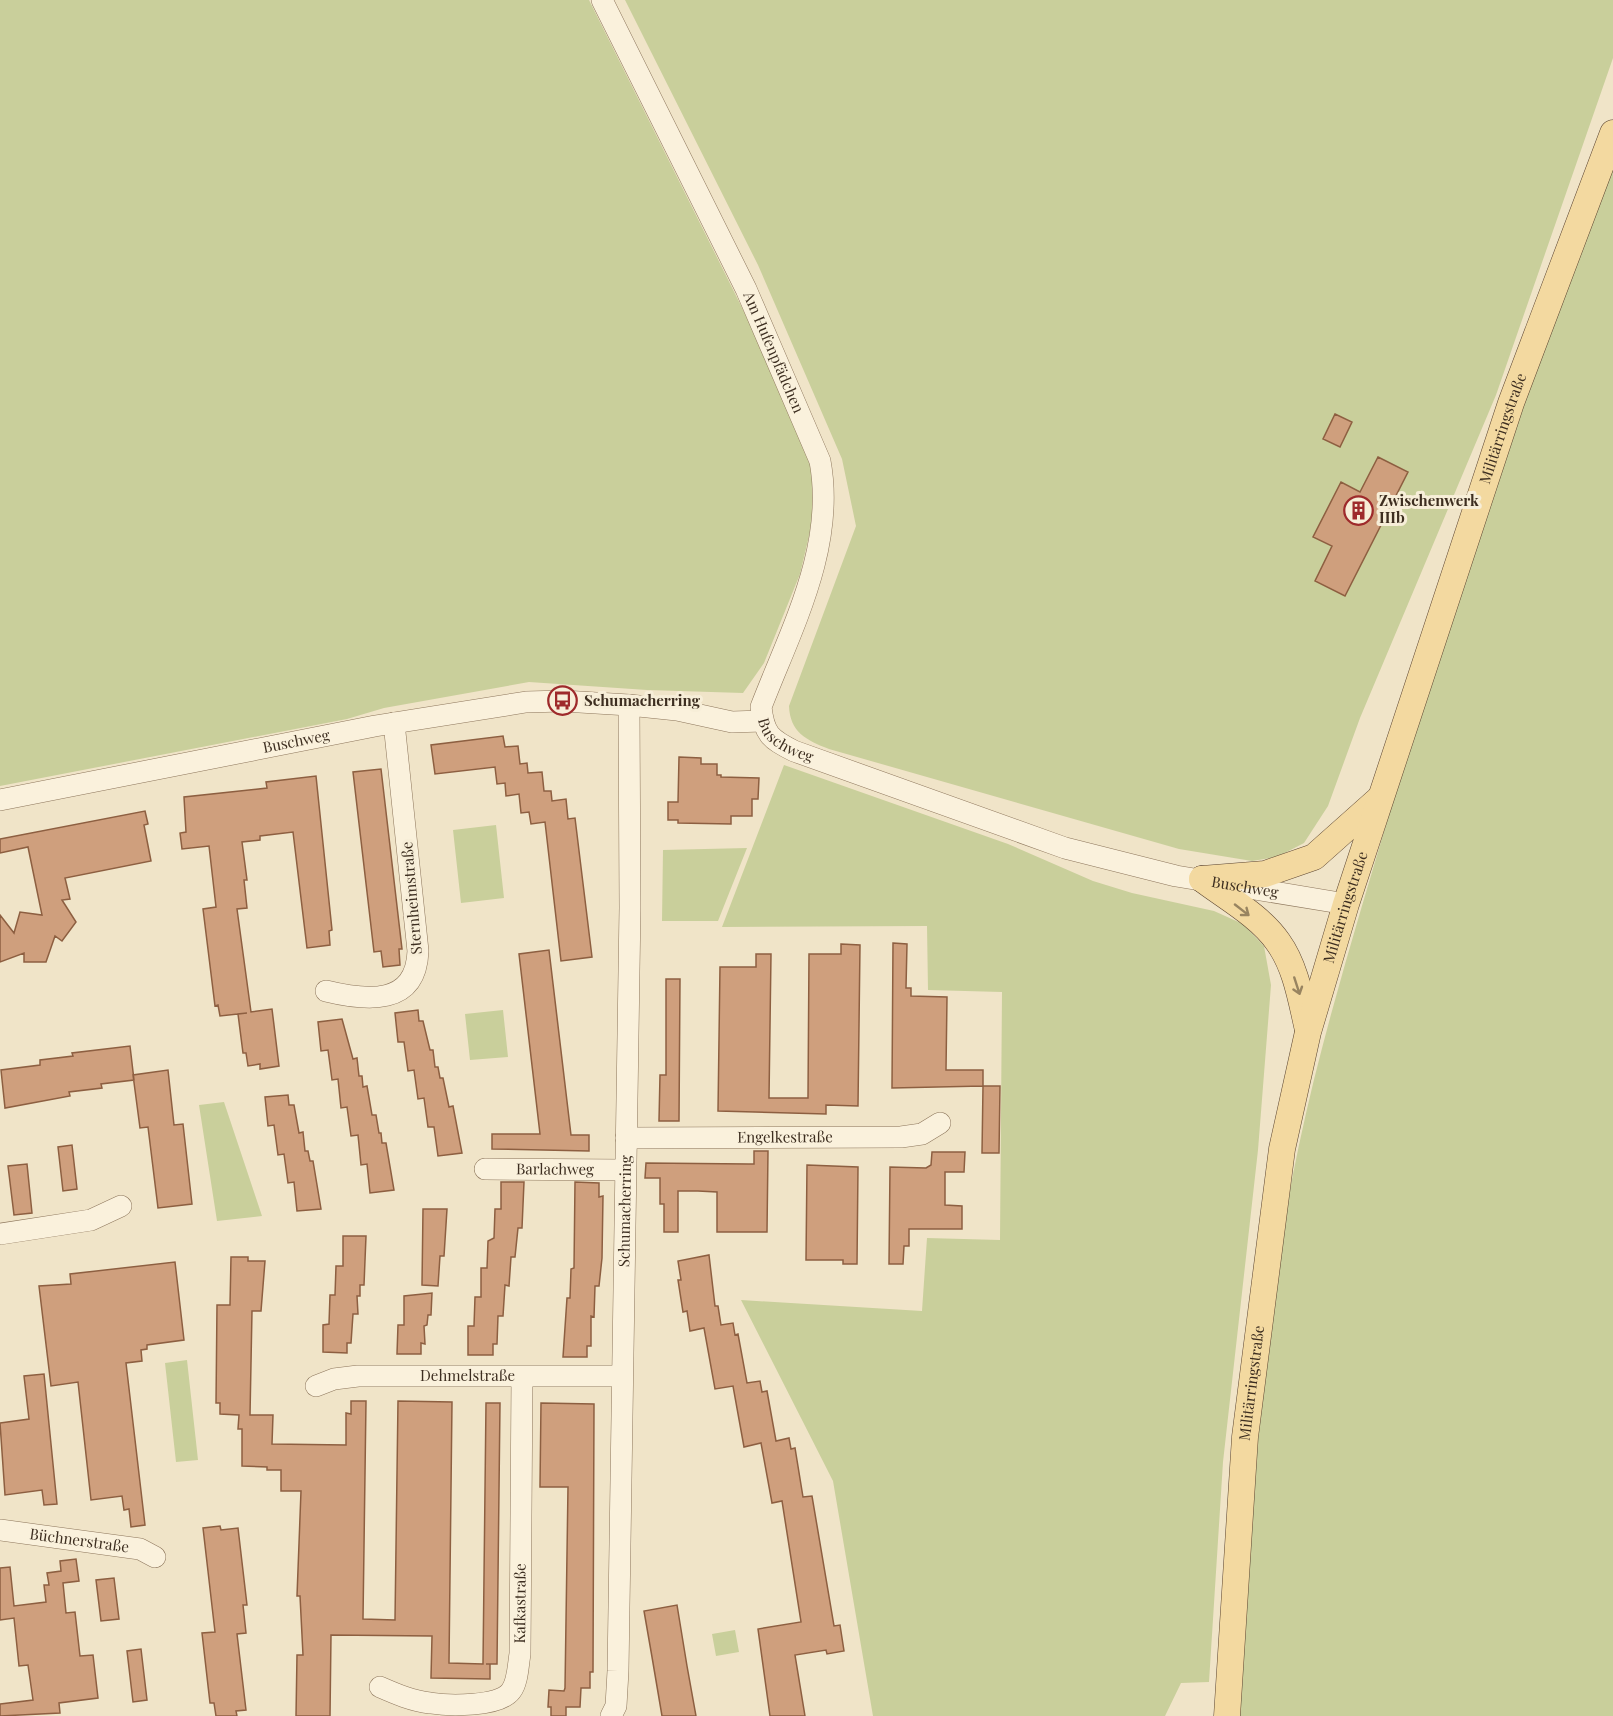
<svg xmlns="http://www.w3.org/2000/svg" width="1613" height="1716" viewBox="0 0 1613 1716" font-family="'Playfair Display',serif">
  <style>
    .green { fill: #c9cf9b }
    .building { fill: #cf9f7d; stroke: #8d5f41; stroke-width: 1.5 }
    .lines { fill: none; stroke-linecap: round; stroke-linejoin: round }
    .minor-casing { stroke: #8d765c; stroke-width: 22 }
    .major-casing { stroke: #5b4430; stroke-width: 27 }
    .minor { stroke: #faf1dc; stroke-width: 21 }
    .major { stroke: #f3d9a0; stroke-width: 26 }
    .oneway { stroke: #988460 }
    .labels { text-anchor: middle; stroke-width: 6; stroke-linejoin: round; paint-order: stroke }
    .street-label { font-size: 15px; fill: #3d2e20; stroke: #f7eed8 }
    .poi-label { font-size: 15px; font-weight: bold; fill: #3d2e20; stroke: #f7eed8; text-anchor: start }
  </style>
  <rect width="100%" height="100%" fill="#f0e4c8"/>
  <path class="green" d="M 0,0 L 589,0 L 774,372 L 810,464 L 814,480 L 813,519 L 800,574 L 764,663 L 743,693 L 647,690 L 529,682 L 384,708 L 347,719 L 0,786 Z
    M 625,0 L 1613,0 L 1613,58 L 1496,395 L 1360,718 L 1328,806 L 1304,843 L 1277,857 L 1252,861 L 1179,849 L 829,749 C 806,740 790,732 789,706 L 856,526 L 842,459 L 758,265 Z
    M 1613,160 L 1613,1716 L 1238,1716 C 1251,1526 1259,1332 1299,1145 C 1324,1027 1361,911 1395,794 C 1430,675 1470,558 1510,441 C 1543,346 1575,252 1613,160 Z
    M 784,765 L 1008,844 L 1093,881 L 1132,893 L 1214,911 L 1243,924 L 1264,946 L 1271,985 L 1258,1150 L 1223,1462 L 1209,1682 L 1181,1683 L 1165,1716 L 873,1716 L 833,1481 L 741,1300 L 922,1311 L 927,1238 L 1000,1240 L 1002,992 L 928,990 L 927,926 L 722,927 Z
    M 496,825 L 504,898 L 461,903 L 453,830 Z
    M 747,848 L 718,921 L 662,921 L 663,850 Z
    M 503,1010 L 508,1057 L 470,1060 L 465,1014 Z
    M 224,1102 L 262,1216 L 217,1221 L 199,1105 Z
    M 187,1360 L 198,1460 L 176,1462 L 165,1363 Z
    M 735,1630 L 739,1652 L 716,1656 L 712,1634 Z"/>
  <path class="building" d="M 1335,414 L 1352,422 L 1340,447 L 1323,439 Z
    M 1378,457 L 1408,472 L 1345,596 L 1315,581 L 1332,546 L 1313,537 L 1341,482 L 1360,492 Z
    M 503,736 L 505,747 L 518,746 L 520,764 L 527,763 L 528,773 L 542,772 L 544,791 L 551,791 L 552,801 L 566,799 L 568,819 L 575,818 L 592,957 L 561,961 L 545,822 L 531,824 L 529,812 L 521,813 L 519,794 L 506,796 L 505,783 L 497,784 L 495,767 L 435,774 L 431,745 Z
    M 679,757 L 701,758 L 701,764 L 717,764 L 717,775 L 721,775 L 721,777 L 759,778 L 758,799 L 752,799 L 752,816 L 731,816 L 731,824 L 678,823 L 678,820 L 668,820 L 668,802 L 678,802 Z
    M 381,769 L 402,949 L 399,949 L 400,965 L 383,967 L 381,951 L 374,952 L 353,772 Z
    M 316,776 L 332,930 L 329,931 L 330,945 L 307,948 L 293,832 L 260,836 L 260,840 L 242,842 L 247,880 L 244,880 L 247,908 L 237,909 L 251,1012 L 272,1009 L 279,1066 L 260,1069 L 260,1064 L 248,1066 L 246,1053 L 243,1053 L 238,1014 L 247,1013 L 220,1016 L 218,1005 L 215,1006 L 203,909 L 216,907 L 209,846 L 182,849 L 180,833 L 186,832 L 184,797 L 267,788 L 266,782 Z
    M 145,811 L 148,824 L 144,825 L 151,861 L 65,878 L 70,899 L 62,900 L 76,922 L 62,941 L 55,936 L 46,962 L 24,962 L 24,953 L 0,962 L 0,915 L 14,933 L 20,912 L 42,915 L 28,847 L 0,853 L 0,839 Z
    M 893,943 L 907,944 L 906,988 L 911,988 L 911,996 L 947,997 L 946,1070 L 983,1070 L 983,1086 L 1000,1086 L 999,1153 L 982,1153 L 983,1086 L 892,1088 Z
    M 841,944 L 860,945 L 858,1106 L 826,1105 L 826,1114 L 718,1111 L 720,967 L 756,967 L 756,954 L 771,954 L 769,1098 L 808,1098 L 809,954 L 841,954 Z
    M 549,950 L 571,1135 L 589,1135 L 589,1151 L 492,1149 L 492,1134 L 540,1134 L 519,954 Z
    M 666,979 L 680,979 L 679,1121 L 659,1121 L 660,1075 L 666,1075 Z
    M 418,1010 L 419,1021 L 423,1021 L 430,1050 L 433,1050 L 435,1067 L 438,1067 L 440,1078 L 443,1078 L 449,1107 L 453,1106 L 462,1153 L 438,1156 L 434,1127 L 428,1127 L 424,1098 L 418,1099 L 414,1070 L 408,1071 L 404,1042 L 398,1042 L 395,1013 Z
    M 342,1019 L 353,1059 L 357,1058 L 359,1076 L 362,1076 L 363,1087 L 367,1086 L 372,1115 L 376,1115 L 379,1133 L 381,1133 L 382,1143 L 386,1143 L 394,1190 L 370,1193 L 367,1164 L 361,1165 L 358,1135 L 351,1136 L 347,1107 L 341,1108 L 338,1079 L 332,1080 L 328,1050 L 321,1051 L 318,1022 Z
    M 130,1046 L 134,1080 L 101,1084 L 102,1088 L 69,1092 L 70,1096 L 5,1108 L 1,1070 L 40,1065 L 40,1060 L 73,1056 L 72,1053 Z
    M 168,1070 L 174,1125 L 183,1124 L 192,1204 L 158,1208 L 148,1127 L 140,1128 L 133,1075 Z
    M 288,1095 L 289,1105 L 294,1105 L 299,1133 L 303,1132 L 305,1151 L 308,1151 L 310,1161 L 313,1161 L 321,1209 L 297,1211 L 294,1182 L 288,1183 L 284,1154 L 278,1155 L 274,1125 L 268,1126 L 265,1097 Z
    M 72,1145 L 77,1189 L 63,1191 L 58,1147 Z
    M 754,1151 L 768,1151 L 767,1232 L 717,1232 L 717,1192 L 698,1191 L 678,1191 L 678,1232 L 664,1232 L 664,1204 L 660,1204 L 660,1178 L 645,1178 L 646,1163 L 749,1164 L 754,1164 Z
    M 932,1152 L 965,1152 L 964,1172 L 945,1172 L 945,1205 L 962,1206 L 962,1229 L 909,1229 L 909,1246 L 904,1246 L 903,1264 L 889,1264 L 890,1167 L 926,1168 L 931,1165 Z
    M 27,1164 L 32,1213 L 14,1215 L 8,1166 Z
    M 807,1165 L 858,1167 L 857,1264 L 843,1264 L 843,1260 L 806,1260 Z
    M 501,1182 L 524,1182 L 522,1228 L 518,1228 L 515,1257 L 511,1257 L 509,1286 L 505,1285 L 503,1316 L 498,1316 L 497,1344 L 493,1344 L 493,1355 L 468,1355 L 468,1326 L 474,1326 L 475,1297 L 481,1297 L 481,1268 L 487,1268 L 488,1241 L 494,1238 L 495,1209 L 501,1209 Z
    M 575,1182 L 599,1183 L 599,1197 L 603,1196 L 602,1258 L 599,1286 L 595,1286 L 594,1317 L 591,1316 L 591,1346 L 587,1346 L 587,1357 L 563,1357 L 567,1298 L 570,1298 L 571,1269 L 574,1268 Z
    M 423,1209 L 447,1209 L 444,1256 L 440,1256 L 438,1286 L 422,1285 Z
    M 343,1236 L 366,1236 L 364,1285 L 360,1285 L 360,1296 L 357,1296 L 358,1314 L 353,1314 L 351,1343 L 347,1343 L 347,1353 L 323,1352 L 323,1325 L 329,1324 L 330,1295 L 335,1295 L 336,1266 L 343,1266 Z
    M 709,1255 L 715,1306 L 718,1306 L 721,1325 L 733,1323 L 735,1335 L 738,1334 L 747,1383 L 760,1381 L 762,1392 L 767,1391 L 776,1441 L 789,1438 L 791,1449 L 795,1448 L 803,1497 L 812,1496 L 834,1626 L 840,1625 L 844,1651 L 827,1654 L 826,1650 L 795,1655 L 805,1716 L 770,1716 L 758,1629 L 801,1622 L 782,1501 L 772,1503 L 761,1443 L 744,1447 L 733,1386 L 715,1389 L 704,1328 L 690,1331 L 687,1311 L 683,1312 L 678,1280 L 681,1280 L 678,1261 Z
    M 231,1257 L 248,1257 L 248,1261 L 265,1261 L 261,1311 L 252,1311 L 250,1415 L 273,1415 L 272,1444 L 346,1445 L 346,1413 L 351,1414 L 351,1401 L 366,1401 L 363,1619 L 395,1620 L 398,1401 L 452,1402 L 449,1663 L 483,1664 L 486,1403 L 500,1403 L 497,1664 L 486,1664 L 490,1664 L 490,1679 L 431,1678 L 432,1636 L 331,1635 L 330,1716 L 296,1716 L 297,1655 L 303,1655 L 300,1596 L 297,1596 L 301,1491 L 281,1491 L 281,1470 L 267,1470 L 267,1467 L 242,1466 L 242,1429 L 238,1429 L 239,1415 L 220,1414 L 220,1403 L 216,1403 L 217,1305 L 230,1305 Z
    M 175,1262 L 184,1340 L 147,1345 L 147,1349 L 141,1350 L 142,1361 L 126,1363 L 145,1525 L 131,1527 L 129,1509 L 124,1510 L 122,1496 L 91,1500 L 78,1382 L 51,1386 L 39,1286 L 71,1284 L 70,1274 Z
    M 432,1293 L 431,1315 L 428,1315 L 427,1325 L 424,1326 L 425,1344 L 421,1343 L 421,1354 L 397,1354 L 398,1325 L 404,1325 L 404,1296 Z
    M 44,1374 L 57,1504 L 44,1505 L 42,1490 L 5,1495 L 0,1423 L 29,1419 L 24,1376 Z
    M 541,1403 L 594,1404 L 593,1672 L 590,1672 L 590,1688 L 581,1688 L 580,1707 L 566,1707 L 566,1716 L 551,1716 L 551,1707 L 548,1707 L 549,1690 L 564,1691 L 565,1688 L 568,1487 L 540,1487 Z
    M 220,1526 L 221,1530 L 238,1528 L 247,1605 L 243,1605 L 246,1633 L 237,1634 L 246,1710 L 236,1711 L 237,1716 L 216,1716 L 214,1703 L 210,1703 L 202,1633 L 215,1632 L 203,1528 Z
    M 76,1559 L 79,1581 L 63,1583 L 66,1613 L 75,1612 L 80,1656 L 93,1655 L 98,1698 L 59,1703 L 60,1713 L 0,1716 L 0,1704 L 33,1700 L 28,1665 L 19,1666 L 14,1618 L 0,1620 L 0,1568 L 10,1567 L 14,1606 L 46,1602 L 44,1585 L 49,1585 L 47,1573 L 61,1571 L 60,1561 Z
    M 114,1578 L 119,1619 L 101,1621 L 96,1580 Z
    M 677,1605 L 687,1666 L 696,1716 L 662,1716 L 652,1657 L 644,1611 Z
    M 141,1649 L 147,1700 L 133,1702 L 127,1651 Z"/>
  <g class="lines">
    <defs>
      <g id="minor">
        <path id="s1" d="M 602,0 L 746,289 L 820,461 C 836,547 791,629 761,707 C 764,734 770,739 794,751 L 1065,848 L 1176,876 L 1346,904"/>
        <path id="s2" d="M 0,800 L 375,726 L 526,702 L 563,701 L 629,705 L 677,710 L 732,722 L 762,721"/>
        <path d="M 326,991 C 367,1001 416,1006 418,951 L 394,723"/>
        <path id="s3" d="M 626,1138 L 901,1137 L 922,1134 L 940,1123"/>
        <path id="s4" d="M 485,1169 L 625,1170"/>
        <path d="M 0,1234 L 91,1220 L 121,1206"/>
        <path id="s5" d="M 316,1386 L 334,1379 L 358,1376 L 621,1376"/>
        <path id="s6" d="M 0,1530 L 140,1549 L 155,1557"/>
        <path id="s7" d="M 380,1687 C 396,1694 412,1701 430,1703 C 449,1706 499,1707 511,1691 C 518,1682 518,1665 520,1654 L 522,1377"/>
        <path id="s8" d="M 611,1716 L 616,1706 L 618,1671 L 630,908 L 629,705"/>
      </g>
      <g id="major">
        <path d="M 1202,879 L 1265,874 L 1314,857 L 1378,800"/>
        <path d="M 1202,879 C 1227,898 1260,916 1278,942 C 1296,967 1301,1000 1308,1030"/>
        <path id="s9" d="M 1227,1716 L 1245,1437 L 1282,1149 L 1308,1032 L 1346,904 L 1511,403 L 1613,133"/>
      </g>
    </defs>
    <use href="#minor" class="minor-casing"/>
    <use href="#major" class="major-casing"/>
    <use href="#minor" class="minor"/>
    <use href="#major" class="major"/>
  </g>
  <defs><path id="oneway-shaft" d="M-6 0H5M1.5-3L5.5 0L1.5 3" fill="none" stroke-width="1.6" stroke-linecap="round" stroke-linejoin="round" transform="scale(1.5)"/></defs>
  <g class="oneway">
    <use href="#oneway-shaft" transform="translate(1242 910) rotate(38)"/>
    <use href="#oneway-shaft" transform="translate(1297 986) rotate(72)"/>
  </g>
  <defs>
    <symbol id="building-ring" viewBox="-11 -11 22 22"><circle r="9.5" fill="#f7eed8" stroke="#9e2a2b" stroke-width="1.5"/><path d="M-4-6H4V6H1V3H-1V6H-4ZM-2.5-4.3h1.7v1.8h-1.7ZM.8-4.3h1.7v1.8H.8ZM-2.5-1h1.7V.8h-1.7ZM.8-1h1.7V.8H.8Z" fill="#9e2a2b"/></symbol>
    <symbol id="bus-ring" viewBox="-11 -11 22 22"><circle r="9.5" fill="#f7eed8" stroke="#9e2a2b" stroke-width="1.5"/><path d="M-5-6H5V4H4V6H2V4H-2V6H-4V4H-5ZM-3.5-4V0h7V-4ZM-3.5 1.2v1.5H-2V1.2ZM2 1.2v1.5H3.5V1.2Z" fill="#9e2a2b"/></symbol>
  </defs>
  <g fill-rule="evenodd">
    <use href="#building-ring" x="1342" y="494" width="33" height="33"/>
    <use href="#bus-ring" x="546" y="684" width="33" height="33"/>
  </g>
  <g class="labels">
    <g class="street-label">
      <text dy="5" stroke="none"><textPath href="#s1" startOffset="392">Am Hufenpfädchen</textPath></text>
      <text dy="5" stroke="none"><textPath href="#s9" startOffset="1324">Militärringstraße</textPath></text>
      <text dy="5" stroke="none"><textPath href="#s1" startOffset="812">Buschweg</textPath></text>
      <text dy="5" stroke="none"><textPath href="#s2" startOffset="302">Buschweg</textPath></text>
      <text dy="5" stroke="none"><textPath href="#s1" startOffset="1298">Buschweg</textPath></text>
      <text transform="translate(412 898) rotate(-95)" y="5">Sternheimstraße</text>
      <text dy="5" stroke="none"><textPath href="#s9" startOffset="820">Militärringstraße</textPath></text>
      <text dy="5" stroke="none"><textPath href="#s3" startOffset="159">Engelkestraße</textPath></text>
      <text dy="5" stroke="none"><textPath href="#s4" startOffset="70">Barlachweg</textPath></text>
      <text dy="5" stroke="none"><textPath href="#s8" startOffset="506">Schumacherring</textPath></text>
      <text dy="5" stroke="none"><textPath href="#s5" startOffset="153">Dehmelstraße</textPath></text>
      <text dy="5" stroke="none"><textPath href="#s9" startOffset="334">Militärringstraße</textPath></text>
      <text dy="5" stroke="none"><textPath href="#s6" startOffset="80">Büchnerstraße</textPath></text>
      <text dy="5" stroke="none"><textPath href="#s7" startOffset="226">Kafkastraße</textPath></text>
    </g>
    <g class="poi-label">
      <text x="1379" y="506">Zwischenwerk<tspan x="1379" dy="17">IIIb</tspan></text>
      <text x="584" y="706">Schumacherring</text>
    </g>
  </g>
</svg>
